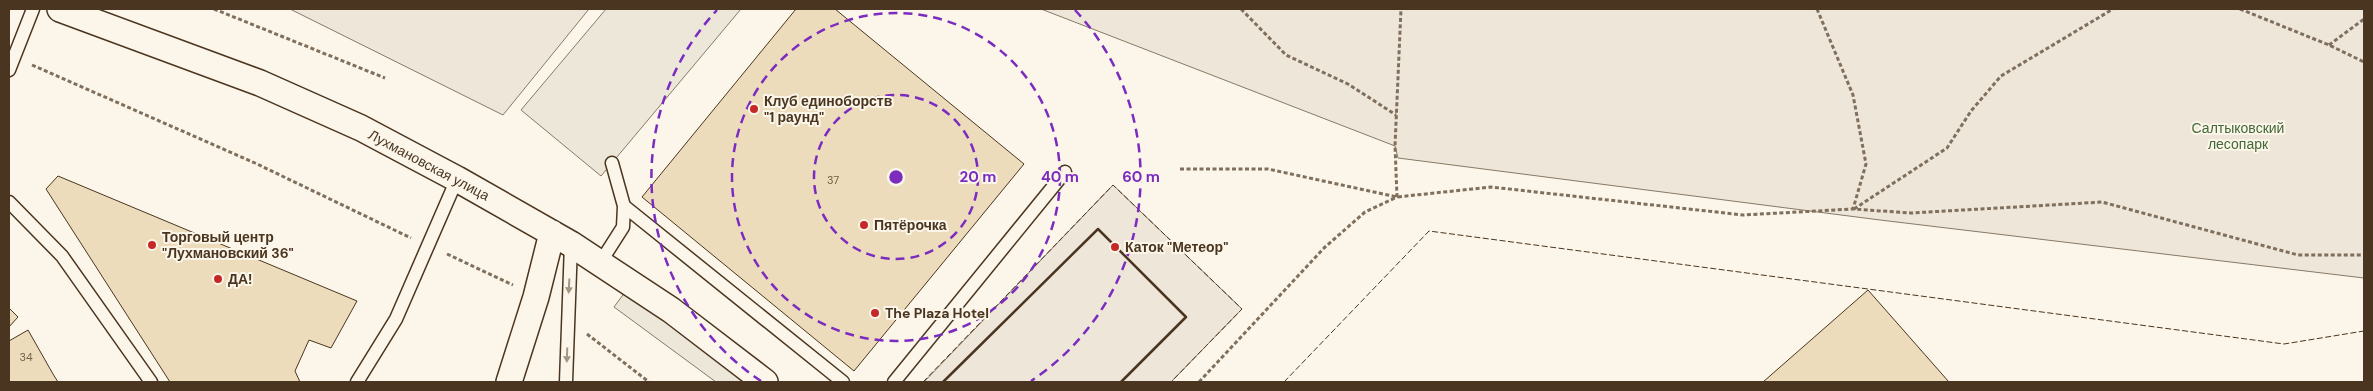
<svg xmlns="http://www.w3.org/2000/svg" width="2373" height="391" viewBox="0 0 2373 391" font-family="'DM Sans',sans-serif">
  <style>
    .green { fill: #ede6d9; stroke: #887966 }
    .parking { fill: #ede7d9; stroke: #887966 }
    .building { fill: #ecdcbc; stroke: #4a3520 }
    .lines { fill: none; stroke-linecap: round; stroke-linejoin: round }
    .lane-casing { stroke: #4a3520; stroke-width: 15 }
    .street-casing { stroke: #4a3520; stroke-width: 28 }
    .path { stroke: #7f6f5c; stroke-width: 3; stroke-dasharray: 4 2.5; stroke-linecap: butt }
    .lane { stroke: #fbf6e9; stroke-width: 12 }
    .street { stroke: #fbf6e9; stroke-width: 25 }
    .fence { stroke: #4a3520; stroke-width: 1; stroke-dasharray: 6 2.5; stroke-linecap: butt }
    .wall { stroke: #4a3520; stroke-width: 2.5 }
    .oneway { fill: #a29684 }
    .ring { fill: none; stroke: #7b2cbf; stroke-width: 2.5; stroke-dasharray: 9 6 }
    .poi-dot { fill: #c62828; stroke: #fbf6e9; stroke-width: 2 }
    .labels { text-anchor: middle; stroke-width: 4; stroke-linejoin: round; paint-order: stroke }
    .number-label { font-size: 11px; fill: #725f47 }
    .poi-label { font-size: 14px; font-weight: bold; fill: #4a3520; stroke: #fbf6e9; text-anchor: start }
    .park-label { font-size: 14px; fill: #436837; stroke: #fbf6e9 }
    .street-label { font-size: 14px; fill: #4a3520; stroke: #fbf6e9 }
    .centre { fill: #7b2cbf; stroke: #fbf6e9; stroke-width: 2.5 }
    .ring-label { font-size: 15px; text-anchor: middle; font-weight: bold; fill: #7b2cbf; stroke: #fbf6e9; stroke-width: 4; stroke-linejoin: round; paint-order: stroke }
  </style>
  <rect width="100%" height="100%" fill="#fbf6e9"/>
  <path class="green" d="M 290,9 L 589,9 L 503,115 Z
    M 1041,9 L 2364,9 L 2364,278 L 1880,220 L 1398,158 L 1395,146 Z
    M 1113,185 L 1242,309 L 1171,382 L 924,382 Z"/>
  <path class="parking" d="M 606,9 L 741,9 L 601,176 L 521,110 Z
    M 631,284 L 765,382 L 716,382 L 614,307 Z"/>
  <path class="building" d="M 796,9 L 835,9 L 1024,164 L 854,371 L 642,197 Z
    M 58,176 L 357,301 L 331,348 L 309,340 L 295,371 L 300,382 L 170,382 L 46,189 Z
    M 1868,290 L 1949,382 L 1763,382 Z
    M 9,308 L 18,317 L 9,327 Z
    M 28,330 L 53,374 L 58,382 L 9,382 L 9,341 Z"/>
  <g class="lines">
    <defs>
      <path id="lane" d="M 9,70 L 33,9
        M 9,202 L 62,256 L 151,382
        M 624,206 L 843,382
        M 600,263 L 623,227 L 624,206 L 612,163
        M 357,382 L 396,319 L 457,179
        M 566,382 L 571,244
        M 894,382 L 1065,172"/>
      <path id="street" d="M 60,9 L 260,83 L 361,128 L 457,179 L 571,244 L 671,310 L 765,382
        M 509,382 L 536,297 L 552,233"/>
    </defs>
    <use href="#lane" class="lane-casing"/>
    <use href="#street" class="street-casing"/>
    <path class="path" d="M 214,9 L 385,78
      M 1241,9 L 1286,55 L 1348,84 L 1396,115
      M 1817,9 L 1853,95 L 1866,164 L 1853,209
      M 2240,9 L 2329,45 L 2364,62
      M 2329,45 L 2364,19
      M 32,65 L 255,163 L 411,238
      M 1180,169 L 1268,169 L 1397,197 L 1491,187 L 1743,215 L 1853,209 L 1911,213 L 2102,202 L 2298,255 L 2364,255
      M 1854,209 L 1947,148 L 1971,111 L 2001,76 L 2113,9
      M 447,254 L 513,285
      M 587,334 L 649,382
      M 1199,382 L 1324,248 L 1365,212 L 1397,197 L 1395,146 L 1401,9"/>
    <use href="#lane" class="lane"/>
    <use href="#street" class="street"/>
    <path class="fence" d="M 923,382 L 1113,185 L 1242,309 L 1171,382
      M 1284,382 L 1429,231 L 2284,344 L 2364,331"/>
    <path class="wall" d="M 943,382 L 1098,229 L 1186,317 L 1121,382"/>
  </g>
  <defs><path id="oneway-solid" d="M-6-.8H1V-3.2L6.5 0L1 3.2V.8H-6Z" transform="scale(1.25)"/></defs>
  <g class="oneway">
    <use href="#oneway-solid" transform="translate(569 286) rotate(93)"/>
    <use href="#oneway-solid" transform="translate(567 355) rotate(92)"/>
  </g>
  <g class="ring">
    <circle cx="896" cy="177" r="82"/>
    <circle cx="896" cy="177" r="164"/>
    <path d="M761 381A245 245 0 0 1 717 10M1075 10A245 245 0 0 1 1031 381"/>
  </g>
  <g class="poi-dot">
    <circle cx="754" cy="109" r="5"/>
    <circle cx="864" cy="225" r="5"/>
    <circle cx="152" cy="245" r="5"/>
    <circle cx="1115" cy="247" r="5"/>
    <circle cx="218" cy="279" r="5"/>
    <circle cx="875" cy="313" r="5"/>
  </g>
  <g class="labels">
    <g class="number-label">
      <text x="833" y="184">37</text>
      <text x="26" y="361">34</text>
    </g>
    <g class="poi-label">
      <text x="764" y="106">Клуб единоборств<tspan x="764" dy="16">"1 раунд"</tspan></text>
      <text x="874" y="230">Пятёрочка</text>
      <text x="162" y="242">Торговый центр<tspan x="162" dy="16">"Лухмановский 36"</tspan></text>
      <text x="1125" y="252">Каток "Метеор"</text>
      <text x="228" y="284">ДА!</text>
      <text x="885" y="318">The Plaza Hotel</text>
    </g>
    <g class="park-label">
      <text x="2238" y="133">Салтыковский<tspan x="2238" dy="16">лесопарк</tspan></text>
    </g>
    <g class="street-label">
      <text transform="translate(429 165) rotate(28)" y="5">Лухмановская улица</text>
    </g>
  </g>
  <circle cx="896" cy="177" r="8" class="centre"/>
  <g class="ring-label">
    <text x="978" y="182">20 m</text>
    <text x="1060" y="182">40 m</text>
    <text x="1141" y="182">60 m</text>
  </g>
  <rect width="2373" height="391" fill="none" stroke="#4a3520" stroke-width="20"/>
</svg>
